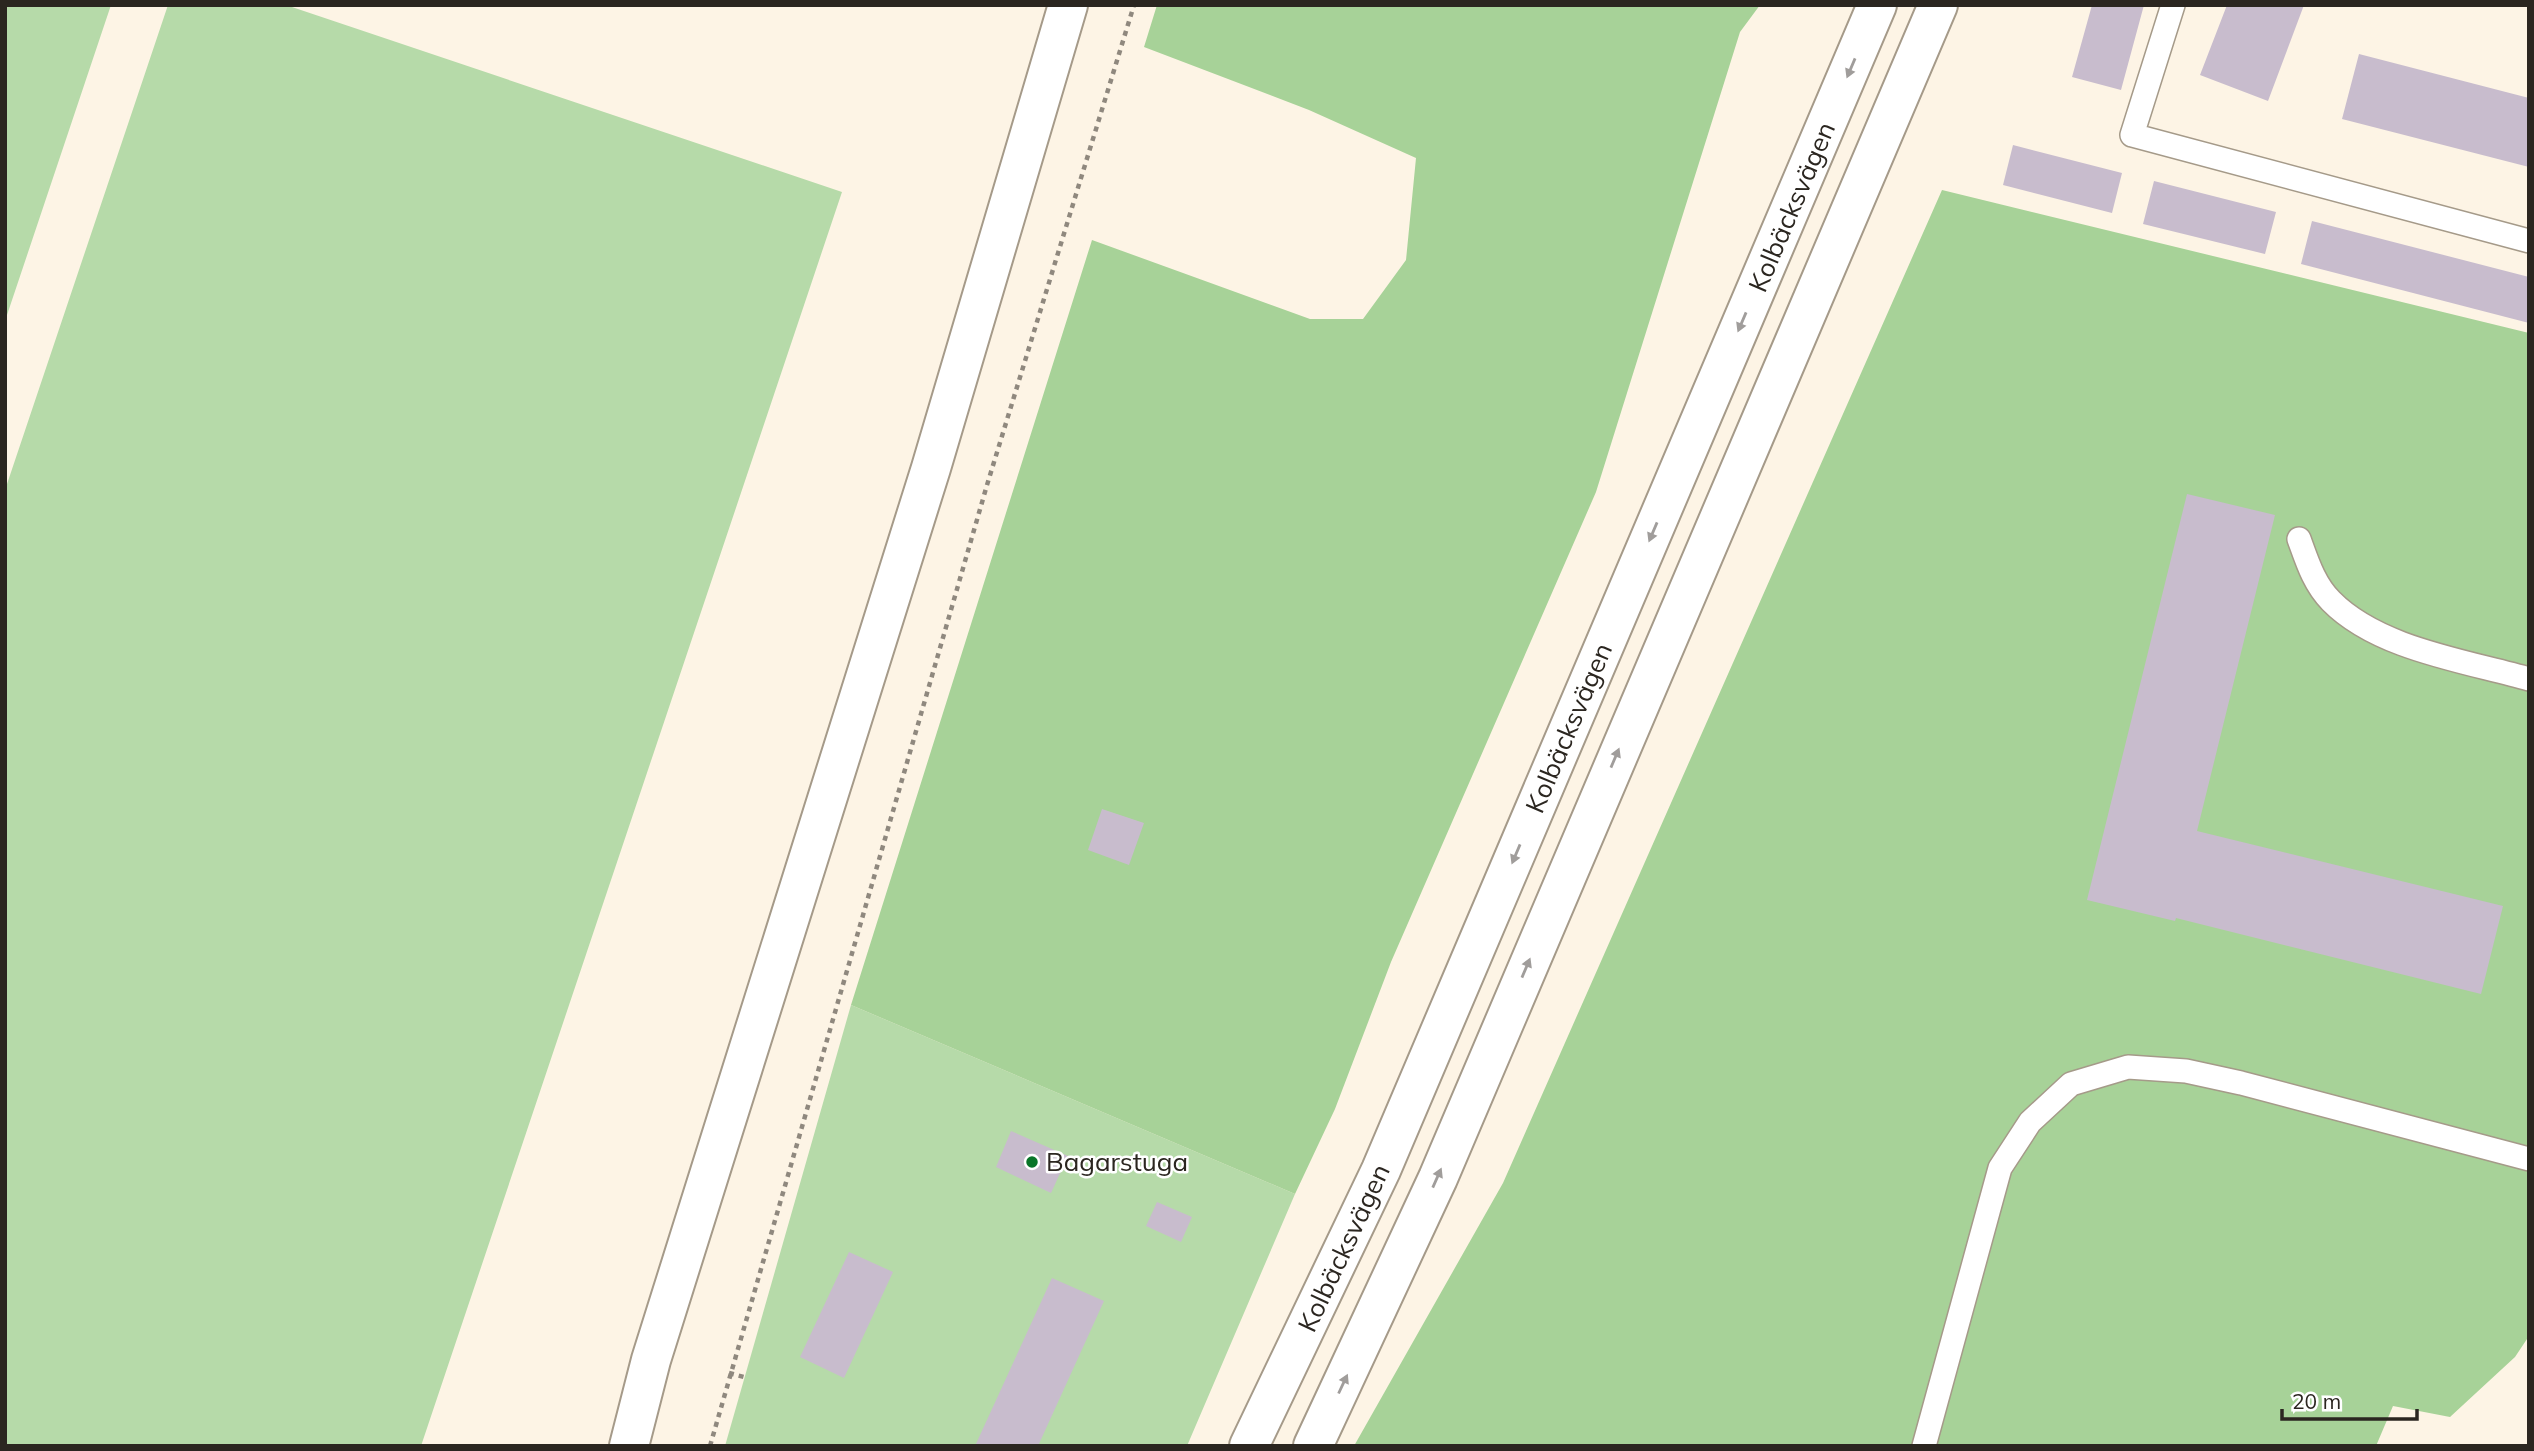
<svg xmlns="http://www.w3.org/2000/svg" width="2534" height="1451" viewBox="0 0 2534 1451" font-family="Mulish,sans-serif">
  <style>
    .green { fill: #b6daa9 }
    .forest { fill: #a7d298 }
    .building { fill: #c8bccd }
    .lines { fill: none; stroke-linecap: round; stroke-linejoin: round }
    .service-casing { stroke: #a59a89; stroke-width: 26 }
    .minor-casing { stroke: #a59a89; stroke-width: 42 }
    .trunk-casing { stroke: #a59a89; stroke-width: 42 }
    .path { stroke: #8f887e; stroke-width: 4.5; stroke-dasharray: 5 5; stroke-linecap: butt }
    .service { stroke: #fff; stroke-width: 23 }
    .minor { stroke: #fff; stroke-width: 38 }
    .trunk { stroke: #fff; stroke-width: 38 }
    .oneway { fill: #a09d9b }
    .poi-dot { fill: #097528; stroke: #fff; stroke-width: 2.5 }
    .labels { text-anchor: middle; stroke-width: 5; stroke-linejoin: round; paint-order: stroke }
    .street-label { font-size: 26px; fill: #2b2620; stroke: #fff }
    .poi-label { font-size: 26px; fill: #2b2620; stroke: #fff; text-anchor: start }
  </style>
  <rect width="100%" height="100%" fill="#fdf4e5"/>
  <path class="green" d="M 5,5 L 111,5 L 5,321 Z
    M 168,5 L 286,5 L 842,192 L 421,1446 L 5,1446 L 5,490 Z
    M 851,1005 L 1295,1194 L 1187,1446 L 725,1446 Z"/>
  <path class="forest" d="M 1157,5 L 1760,5 L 1740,32 L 1596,492 L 1391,962 L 1335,1109 L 1295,1194 L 851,1005 L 1092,240 L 1310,319 L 1363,319 L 1406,260 L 1416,158 L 1309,110 L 1144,47 Z
    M 1942,190 L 2529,333 L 2529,1336 L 2515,1357 L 2450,1417 L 2393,1406 L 2376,1446 L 1354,1446 L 1503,1183 Z"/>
  <path class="building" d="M 2092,5 L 2144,5 L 2121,90 L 2072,77 Z
    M 2227,5 L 2304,5 L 2268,101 L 2200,75 Z
    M 2359,54 L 2529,98 L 2529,167 L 2342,119 Z
    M 2013,145 L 2122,173 L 2112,213 L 2003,185 Z
    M 2154,181 L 2276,212 L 2265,254 L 2143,224 Z
    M 2312,221 L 2529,277 L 2529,323 L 2301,264 Z
    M 2187,494 L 2275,515 L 2197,831 L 2503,906 L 2481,994 L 2176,918 L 2175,921 L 2087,900 Z
    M 1102,809 L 1144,823 L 1129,865 L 1088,850 Z
    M 1011,1131 L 1068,1156 L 1051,1193 L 996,1167 Z
    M 1157,1202 L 1192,1217 L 1181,1242 L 1146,1226 Z
    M 849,1252 L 893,1272 L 844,1378 L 800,1357 Z
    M 1052,1278 L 1104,1301 L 1038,1446 L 975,1446 Z"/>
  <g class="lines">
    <defs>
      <path id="service" d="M 2173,5 L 2132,135 L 2529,241
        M 2299,539 C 2307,561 2314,584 2331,601 C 2378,649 2466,661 2529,679
        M 1924,1446 L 2000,1168 L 2030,1122 L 2071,1084 L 2128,1067 L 2186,1071 L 2241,1083 L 2529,1159"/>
      <path id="minor" d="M 629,1446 L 651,1360 L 931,468 L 1068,5"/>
      <path id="trunk" d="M 1249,1446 L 1381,1170 L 1877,5
        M 1313,1446 L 1438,1178 L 1938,5"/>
    </defs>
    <use href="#service" class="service-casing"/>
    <use href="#minor" class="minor-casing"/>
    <use href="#trunk" class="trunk-casing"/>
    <path class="path" d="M 729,1373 L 744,1377
      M 710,1446 L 987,485 L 1134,5"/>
    <use href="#service" class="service"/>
    <use href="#minor" class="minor"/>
    <use href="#trunk" class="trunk"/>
  </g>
  <defs><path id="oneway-solid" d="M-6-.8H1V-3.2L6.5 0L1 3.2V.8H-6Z" transform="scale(1.75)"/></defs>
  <g class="oneway">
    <use href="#oneway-solid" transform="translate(1851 68) rotate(113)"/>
    <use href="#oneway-solid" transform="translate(1742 322) rotate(113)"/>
    <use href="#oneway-solid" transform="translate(1653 532) rotate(113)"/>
    <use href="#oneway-solid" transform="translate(1615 758) rotate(-67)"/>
    <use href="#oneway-solid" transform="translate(1516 854) rotate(113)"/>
    <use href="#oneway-solid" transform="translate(1526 968) rotate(-67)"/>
    <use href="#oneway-solid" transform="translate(1437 1178) rotate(-66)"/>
    <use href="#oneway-solid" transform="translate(1343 1384) rotate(-65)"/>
  </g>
  <circle class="poi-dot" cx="1032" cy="1162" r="7"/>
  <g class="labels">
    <g class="street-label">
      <text transform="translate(1792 207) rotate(-67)" y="9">Kolbäcksvägen</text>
      <text transform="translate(1569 728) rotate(-67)" y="9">Kolbäcksvägen</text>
      <text transform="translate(1344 1248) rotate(-65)" y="9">Kolbäcksvägen</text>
    </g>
    <g class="poi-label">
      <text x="1046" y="1171">Bagarstuga</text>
    </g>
  </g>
  <rect width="2534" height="1451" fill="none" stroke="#2b2620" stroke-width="14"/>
  <path d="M2282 1409v10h135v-10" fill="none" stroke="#2b2620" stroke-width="3.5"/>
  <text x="2292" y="1409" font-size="21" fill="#2b2620" stroke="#ffffff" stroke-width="5" paint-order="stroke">20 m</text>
</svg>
